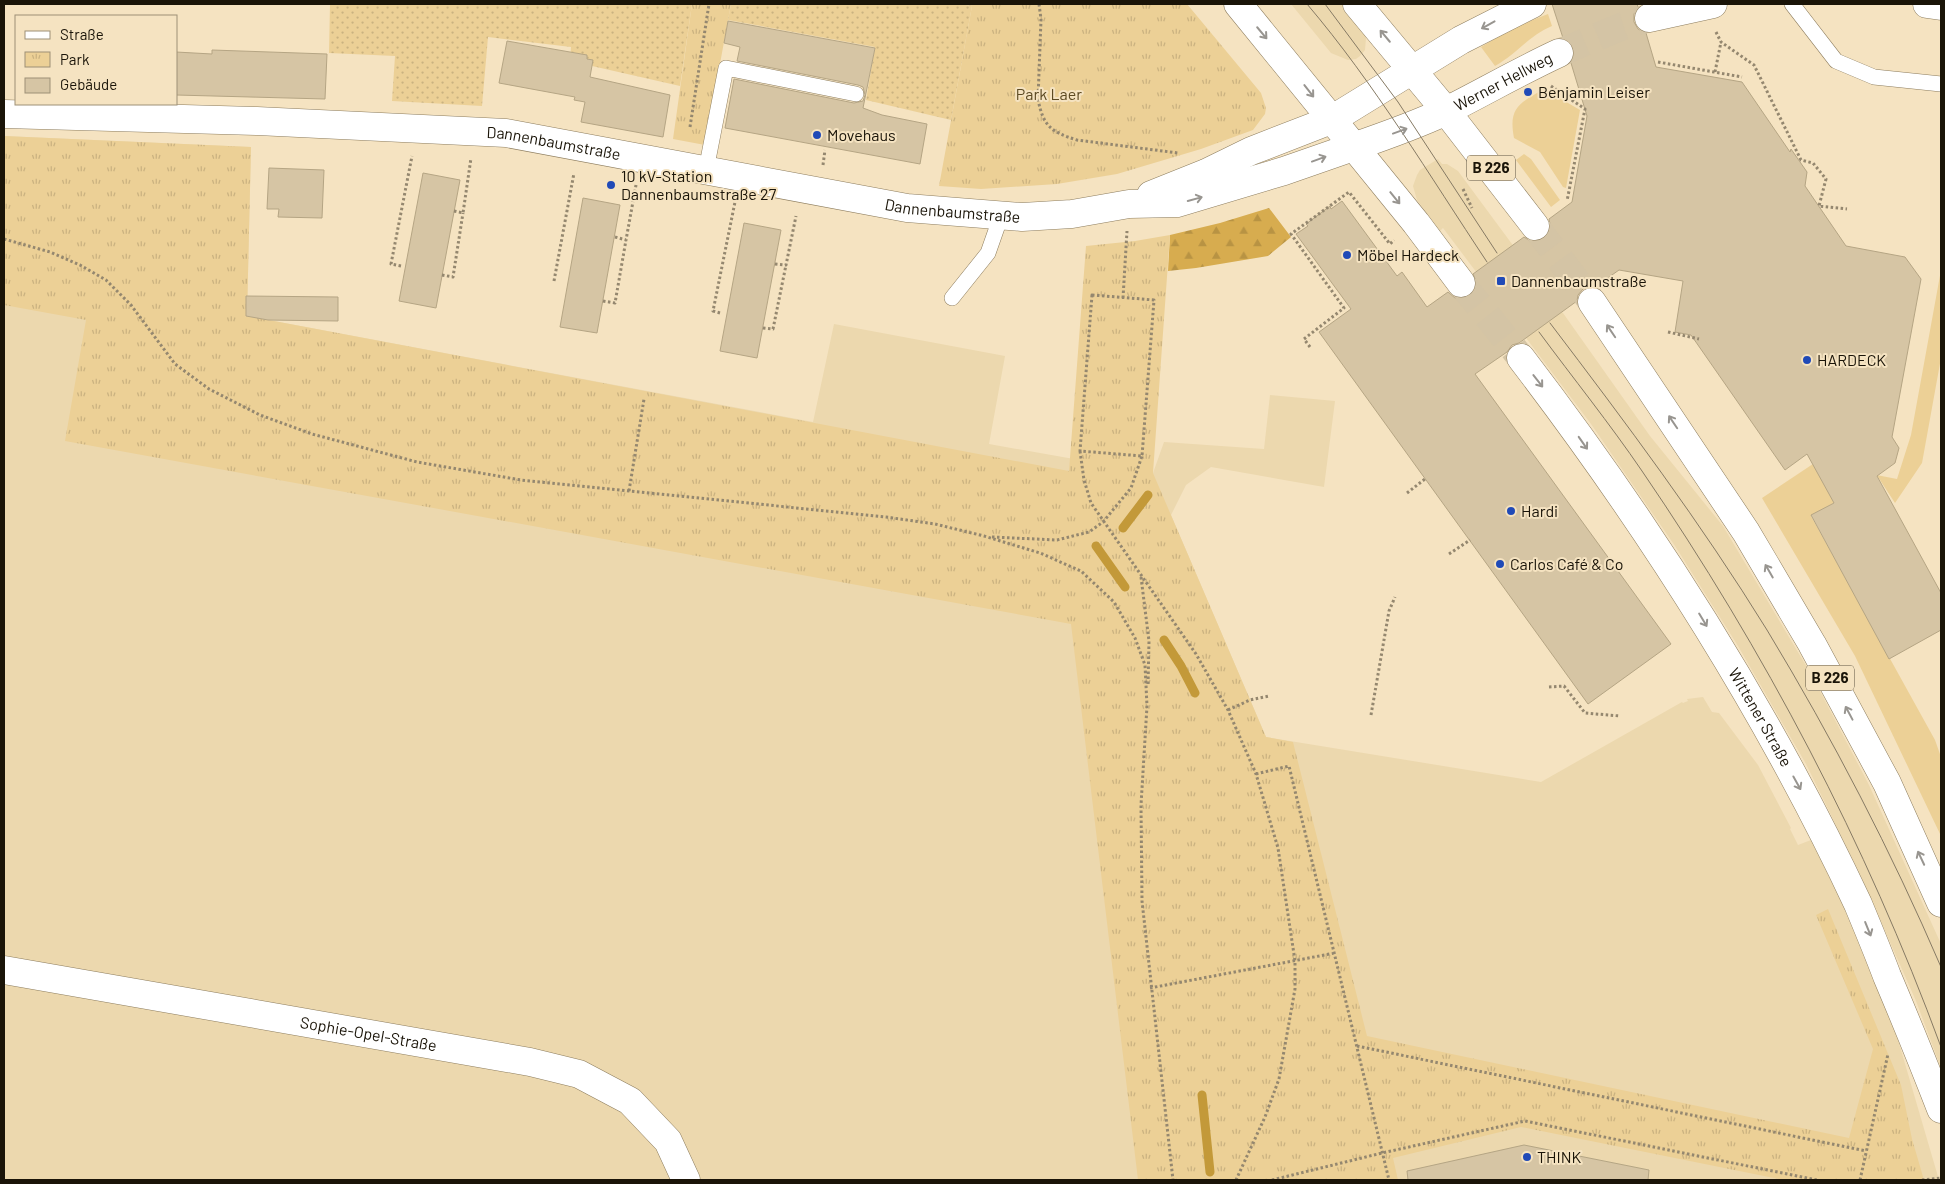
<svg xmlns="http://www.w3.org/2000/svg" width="1945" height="1184" viewBox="0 0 1945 1184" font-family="Barlow,sans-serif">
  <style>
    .built { fill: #ecd8ae }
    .grass { fill: #ecd096 }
    .forest { fill: url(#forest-firs) }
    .park { fill: url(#park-tufts) }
    .garden { fill: url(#garden-dots) }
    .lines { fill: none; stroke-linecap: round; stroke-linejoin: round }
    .stream { stroke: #c39939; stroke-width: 9 }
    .building { fill: #d6c5a4; stroke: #b5a584 }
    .secondary-tunnel { stroke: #d4c4a5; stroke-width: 28; stroke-dasharray: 28 14; stroke-linecap: butt }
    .primary-tunnel { stroke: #d4c4a5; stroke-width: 28; stroke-dasharray: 28 14; stroke-linecap: butt }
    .lane-casing { stroke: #8d7d5e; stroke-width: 16 }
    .street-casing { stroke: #8d7d5e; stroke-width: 29 }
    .secondary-casing { stroke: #8d7d5e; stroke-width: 29 }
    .primary-casing { stroke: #8d7d5e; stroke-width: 29 }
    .path { stroke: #94876f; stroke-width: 3; stroke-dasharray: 2.5 2.5; stroke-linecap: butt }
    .lane { stroke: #fff; stroke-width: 15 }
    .street { stroke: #fff; stroke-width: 28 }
    .secondary { stroke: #fff; stroke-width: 28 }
    .primary { stroke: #fff; stroke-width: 28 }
    .tram { stroke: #867a64; stroke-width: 1 }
    .oneway { stroke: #989590 }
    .poi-dot { fill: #204ab7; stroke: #f5e3c1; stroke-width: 2 }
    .labels { text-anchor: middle; stroke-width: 4; stroke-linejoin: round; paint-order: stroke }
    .shield { fill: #f5e3c1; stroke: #5c5240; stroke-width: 1 }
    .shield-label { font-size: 15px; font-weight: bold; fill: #1a1408 }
    .street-label { font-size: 16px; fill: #1a1408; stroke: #f5e3c1 }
    .poi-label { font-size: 16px; fill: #1a1408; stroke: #f5e3c1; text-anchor: start }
    .park-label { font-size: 16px; fill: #5c4a23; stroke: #f5e3c1 }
  </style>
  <defs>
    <pattern id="forest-firs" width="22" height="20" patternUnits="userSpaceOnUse" patternTransform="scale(1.25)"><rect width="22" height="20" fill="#d7ac4f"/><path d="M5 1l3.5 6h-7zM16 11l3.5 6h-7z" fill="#b89343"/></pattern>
    <pattern id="park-tufts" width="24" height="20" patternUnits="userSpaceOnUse" patternTransform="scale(1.25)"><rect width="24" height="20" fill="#ecd096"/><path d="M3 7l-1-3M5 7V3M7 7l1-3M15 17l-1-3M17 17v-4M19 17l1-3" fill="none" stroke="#cab280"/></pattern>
    <pattern id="garden-dots" width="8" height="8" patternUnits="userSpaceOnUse" patternTransform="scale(1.25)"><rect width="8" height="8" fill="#ecd096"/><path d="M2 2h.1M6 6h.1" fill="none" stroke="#cab280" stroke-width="1.8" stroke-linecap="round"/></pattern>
  </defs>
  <rect width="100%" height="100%" fill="#f5e3c1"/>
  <path class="built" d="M 1291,4 L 1342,4 L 1357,22 L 1366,38 L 1365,50 L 1360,56 L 1356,59 L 1348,60 L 1331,53 Z
    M 4,136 L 251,147 L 247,316 L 813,422 L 834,324 L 1005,356 L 989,444 L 1153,473 L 1164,442 L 1264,449 L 1270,395 L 1335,401 L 1324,487 L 1211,467 L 1186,485 L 1171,515 L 1266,737 L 1541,782 L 1682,702 L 1683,703 L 1688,701 L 1687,699 L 1703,697 L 1712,712 L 1719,713 L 1758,765 L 1791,828 L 1790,829 L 1798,845 L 1811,840 L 1841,901 L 1896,1033 L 1939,1180 L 4,1180 Z
    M 1438,159 L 1442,164 L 1447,164 L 1458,171 L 1563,313 L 1650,436 L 1723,526 L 1811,674 L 1869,785 L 1941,944 L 1941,1068 L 1916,1001 L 1859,872 L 1806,764 L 1738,646 L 1675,546 L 1591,424 L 1443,228 L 1440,231 L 1417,200 L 1413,186 L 1417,175 L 1420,170 Z"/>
  <path class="grass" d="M 1548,14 L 1552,26 C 1527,37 1518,53 1495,66 L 1481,47 L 1513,28 Z
    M 1544,89 L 1580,110 L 1566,188 L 1563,187 L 1540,152 L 1514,138 C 1508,107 1520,103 1544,89 Z
    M 1524,154 L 1531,159 L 1560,200 L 1551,207 L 1516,160 Z
    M 1941,270 L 1941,358 L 1922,463 L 1895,503 L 1878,477 L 1811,516 L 1935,740 L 1941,757 L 1941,836 L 1855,656 L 1762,498 L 1828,454 L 1861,472 L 1897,479 L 1911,435 Z"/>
  <path class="forest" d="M 1269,208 L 1291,237 L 1268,256 L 1196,268 L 1168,271 L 1170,235 L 1220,223 Z"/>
  <path class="park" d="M 692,4 L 731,4 L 705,145 L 673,139 Z
    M 959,4 L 1187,4 L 1261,93 L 1266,108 L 1265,114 L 1253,130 L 1201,149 L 1117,174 L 1057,184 L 981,189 L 939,186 L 972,6 Z
    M 4,136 L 251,147 L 247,316 L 1069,471 L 1086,246 L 1135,241 L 1170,235 L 1153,473 L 1266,737 L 1293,742 L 1367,1036 L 1849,1138 L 1873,1049 L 1816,915 L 1828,909 L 1901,1085 L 1912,1139 L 1924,1180 L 1784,1180 L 1521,1127 L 1393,1158 L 1398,1180 L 1138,1180 L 1071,624 L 65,441 L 86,320 L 4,305 Z"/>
  <path class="garden" d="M 330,4 L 692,4 L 680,86 L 570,61 L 571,47 L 488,37 L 482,106 L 392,101 L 395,56 L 329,53 Z
    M 731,4 L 959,4 L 972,6 L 951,120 L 866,100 L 875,47 L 728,20 Z"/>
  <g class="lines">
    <path class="stream" d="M 1123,528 L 1148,495
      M 1096,546 L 1125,587
      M 1164,640 L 1181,666 L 1195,693
      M 1202,1095 L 1210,1172"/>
  </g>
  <path class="building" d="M 1552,4 L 1637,4 L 1638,7 L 1634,14 L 1634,22 L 1638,29 L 1646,33 L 1656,67 L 1742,82 L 1790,152 L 1791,149 L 1807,172 L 1805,186 L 1846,246 L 1905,257 L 1921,279 L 1892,437 L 1899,448 L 1895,463 L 1877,476 L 1941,593 L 1941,630 L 1889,659 L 1811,515 L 1834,503 L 1807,454 L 1785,470 L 1691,335 L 1675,332 L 1683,281 L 1619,270 L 1595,287 L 1590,286 L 1583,289 L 1578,295 L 1577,301 L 1519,343 L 1512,345 L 1507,352 L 1475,374 L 1671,644 L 1588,704 L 1319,332 L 1351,309 L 1296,234 L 1308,226 L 1306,224 L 1330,206 L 1331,209 L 1342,201 L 1397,276 L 1402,272 L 1427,307 L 1448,292 L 1455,298 L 1462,299 L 1470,296 L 1476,289 L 1476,281 L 1473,274 L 1524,237 L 1530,241 L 1537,241 L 1544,239 L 1550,231 L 1550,224 L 1549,219 L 1572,202 L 1587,116 L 1571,63 L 1574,55 L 1573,47 L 1568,40 L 1563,38 Z
    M 728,21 L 875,48 L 863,108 L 882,115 L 927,124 L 920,164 L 725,128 L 734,79 L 854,103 L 863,101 L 865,95 L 863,87 L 858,85 L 737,61 L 740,47 L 724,43 Z
    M 507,41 L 587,55 L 587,59 L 593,60 L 590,77 L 670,95 L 663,137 L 581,122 L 585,102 L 574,100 L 575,97 L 499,83 Z
    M 212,50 L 327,54 L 325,99 L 176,95 L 176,52 L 212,54 Z
    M 269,168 L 324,170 L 322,218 L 278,217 L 279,209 L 267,209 Z
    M 423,173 L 460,180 L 436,308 L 399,301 Z
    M 583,198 L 620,205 L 597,333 L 560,327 Z
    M 744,223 L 781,230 L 757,358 L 720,351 Z
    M 246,296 L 338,297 L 338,321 L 268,320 L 246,316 Z
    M 1524,1145 L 1649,1170 L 1648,1180 L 1408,1180 L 1407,1171 Z"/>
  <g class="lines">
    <path class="secondary-tunnel" d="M 1559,53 L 1623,26 L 1649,18"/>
    <path class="primary-tunnel" d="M 1535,226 L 1592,302
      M 1461,283 L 1521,358"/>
    <defs>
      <path id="lane" d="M 1792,4 L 1836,61 L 1874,77 L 1941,84
        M 706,170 L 726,68 L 856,94
        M 952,298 L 988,253 L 1001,216"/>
      <g id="street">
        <path id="s1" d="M 4,114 L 257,121 L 506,133 L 907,208 L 1022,217 L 1072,214 L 1129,204 L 1177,203 L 1284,171 L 1353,147"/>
        <path d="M 1151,195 L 1206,173 L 1251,151 L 1331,120"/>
        <path id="s2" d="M 4,970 L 530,1062 L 579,1074 L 630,1101 L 668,1141 L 686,1180"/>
      </g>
      <g id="secondary">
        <path d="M 1927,4 L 1941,6"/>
        <path d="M 1649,18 L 1713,4"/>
        <path d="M 1331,120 L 1461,40 L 1532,4"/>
        <path id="s3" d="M 1353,147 C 1385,136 1416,125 1446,111 C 1484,92 1520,71 1559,53"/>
      </g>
      <g id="primary">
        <path d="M 1238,4 L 1416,223 L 1461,283"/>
        <path d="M 1357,4 L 1446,111 L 1535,226"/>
        <path d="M 1592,302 L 1746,532 L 1812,644 L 1887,783 L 1941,903"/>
        <path id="s4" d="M 1521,358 C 1651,528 1767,710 1858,904 C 1868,928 1878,952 1887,976 C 1906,1021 1924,1065 1941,1109"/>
      </g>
    </defs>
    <use href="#lane" class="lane-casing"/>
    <use href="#street" class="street-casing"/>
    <use href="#secondary" class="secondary-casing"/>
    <use href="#primary" class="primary-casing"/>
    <path class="path" d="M 1039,4 L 1041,19 L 1038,99 C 1043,126 1051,132 1077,140 L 1178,153
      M 1716,32 L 1721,42 L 1754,65 L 1801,160 L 1813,163 L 1826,179 L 1819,206 L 1847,209
      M 1658,62 L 1742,77
      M 1715,72 L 1721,42
      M 1551,86 L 1585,109 L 1567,201
      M 690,127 L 709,4
      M 823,165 L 825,150
      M 1463,189 L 1472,208
      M 454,211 L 463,213 L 471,158
      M 615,237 L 626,240 L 636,185
      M 4,239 L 50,252 L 80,265 L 106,280 L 131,305 L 175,364 L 209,389 L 260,415 L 312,434 L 417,462 L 521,480 L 886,517 L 935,524 L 984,536 L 1040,553 L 1081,571 L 1114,602 L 1135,638 L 1145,665 L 1147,706 L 1141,805 L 1142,901 L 1173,1180
      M 775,264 L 786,265 L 796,216
      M 401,266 L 391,264 L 412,156
      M 442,275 L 453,277 L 463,213
      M 554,281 L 574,173
      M 1092,295 L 1154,300 L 1142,456 L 1080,451 Z
      M 1123,298 L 1127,231
      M 603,301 L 615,303 L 626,240
      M 720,313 L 713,311 L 735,202
      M 763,328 L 773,329 L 786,265
      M 1668,332 L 1699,339
      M 1310,347 L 1304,339 L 1344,308 L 1291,234 L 1349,192 L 1390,244 L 1394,240
      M 1080,451 L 1084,480 L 1091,503 L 1196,654 L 1228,710 L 1256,774 L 1278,848 L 1295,961 L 1295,989 L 1279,1079 L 1265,1117 L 1236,1180
      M 629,491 L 644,399
      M 1407,493 L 1425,479
      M 992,537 L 1057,540 L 1089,532 L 1103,522 L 1131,488 L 1142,456
      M 1449,554 L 1470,540
      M 1141,577 L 1149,641 L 1148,686
      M 1549,687 L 1564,686 L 1585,713 L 1620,716
      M 1228,710 L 1250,700 L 1269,696
      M 1371,715 L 1389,611 L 1395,597
      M 1256,774 L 1289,766 L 1389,1180
      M 1150,988 L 1335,953
      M 1357,1046 L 1866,1151
      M 1272,1180 L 1382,1153 L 1525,1121 L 1817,1180
      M 1860,1180 L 1888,1054
      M 1922,1180 L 1941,1178"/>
    <use href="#lane" class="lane"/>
    <use href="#street" class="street"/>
    <use href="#secondary" class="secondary"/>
    <use href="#primary" class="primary"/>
    <path class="tram" d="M 1307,4 C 1375,84 1429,175 1487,262
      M 1325,4 L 1398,102 L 1497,253
      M 1550,323 C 1626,423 1701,523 1767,630 C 1833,739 1891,851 1941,967
      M 1539,332 C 1573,378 1610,424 1642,471 C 1765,651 1866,843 1941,1047"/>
  </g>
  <defs><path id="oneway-shaft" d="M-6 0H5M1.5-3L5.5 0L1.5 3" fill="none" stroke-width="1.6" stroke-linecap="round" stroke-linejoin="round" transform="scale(1.25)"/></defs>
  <g class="oneway">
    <use href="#oneway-shaft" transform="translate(1488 25) rotate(151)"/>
    <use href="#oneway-shaft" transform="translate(1262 33) rotate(50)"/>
    <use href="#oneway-shaft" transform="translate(1385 36) rotate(-130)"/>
    <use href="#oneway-shaft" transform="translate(1309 91) rotate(52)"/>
    <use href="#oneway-shaft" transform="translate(1400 131) rotate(-20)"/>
    <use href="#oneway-shaft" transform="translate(1319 159) rotate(-20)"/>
    <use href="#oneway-shaft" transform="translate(1395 198) rotate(51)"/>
    <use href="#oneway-shaft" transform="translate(1195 199) rotate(-15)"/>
    <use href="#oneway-shaft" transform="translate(1611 331) rotate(-124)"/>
    <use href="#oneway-shaft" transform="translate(1538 381) rotate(52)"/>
    <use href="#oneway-shaft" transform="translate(1673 422) rotate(-124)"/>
    <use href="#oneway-shaft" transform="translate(1583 443) rotate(55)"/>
    <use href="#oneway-shaft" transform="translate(1769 571) rotate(-120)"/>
    <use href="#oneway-shaft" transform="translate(1703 620) rotate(59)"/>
    <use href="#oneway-shaft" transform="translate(1849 713) rotate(-118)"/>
    <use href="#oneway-shaft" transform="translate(1797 783) rotate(61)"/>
    <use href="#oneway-shaft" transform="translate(1921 858) rotate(-115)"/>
    <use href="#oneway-shaft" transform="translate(1868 929) rotate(68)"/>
  </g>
  <g class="poi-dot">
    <circle cx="1528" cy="92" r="5"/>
    <circle cx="817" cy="135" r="5"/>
    <circle cx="611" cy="185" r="5"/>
    <circle cx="1347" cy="255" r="5"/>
    <rect x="1496" y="276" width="10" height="10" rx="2.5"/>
    <circle cx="1807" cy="360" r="5"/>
    <circle cx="1511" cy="511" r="5"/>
    <circle cx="1500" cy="564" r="5"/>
    <circle cx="1527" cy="1157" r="5"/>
  </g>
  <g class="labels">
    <g class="shield">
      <rect x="1467" y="155.5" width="48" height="25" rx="4"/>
      <rect x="1806" y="665.5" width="48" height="25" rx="4"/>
    </g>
    <g class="shield-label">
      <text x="1491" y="173">B 226</text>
      <text x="1830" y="683">B 226</text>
    </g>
    <g class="street-label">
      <text dy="6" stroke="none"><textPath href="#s3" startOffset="164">Werner Hellweg</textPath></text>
      <text dy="6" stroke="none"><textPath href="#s1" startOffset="551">Dannenbaumstraße</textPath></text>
      <text dy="6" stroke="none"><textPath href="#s1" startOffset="956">Dannenbaumstraße</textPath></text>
      <text dy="6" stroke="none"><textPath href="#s4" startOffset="432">Wittener Straße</textPath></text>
      <text dy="6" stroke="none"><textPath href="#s2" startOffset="370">Sophie-Opel-Straße</textPath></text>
    </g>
    <g class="poi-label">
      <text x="1538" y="98">Benjamin Leiser</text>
      <text x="827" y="141">Movehaus</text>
      <text x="621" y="182">10 kV-Station<tspan x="621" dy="18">Dannenbaumstraße 27</tspan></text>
      <text x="1357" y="261">Möbel Hardeck</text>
      <text x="1511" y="287">Dannenbaumstraße</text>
      <text x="1817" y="366">HARDECK</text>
      <text x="1521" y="517">Hardi</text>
      <text x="1510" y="570">Carlos Café &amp; Co</text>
      <text x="1537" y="1163">THINK</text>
    </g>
    <g class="park-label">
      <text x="1049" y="100">Park Laer</text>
    </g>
  </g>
  <rect width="1945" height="1184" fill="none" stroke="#1a1408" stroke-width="10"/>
  <rect x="15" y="15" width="162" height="90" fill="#f5e3c1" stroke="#9d9077"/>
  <rect x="25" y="31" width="25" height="8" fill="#ffffff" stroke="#9d9077"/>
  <text x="60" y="40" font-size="15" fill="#1a1408">Straße</text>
  <rect x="25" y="52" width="25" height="15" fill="url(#park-tufts)" stroke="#9d9077"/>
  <text x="60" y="65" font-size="15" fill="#1a1408">Park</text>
  <rect x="25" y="78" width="25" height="15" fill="#d6c5a4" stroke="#9d9077"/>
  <text x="60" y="90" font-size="15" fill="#1a1408">Gebäude</text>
</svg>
